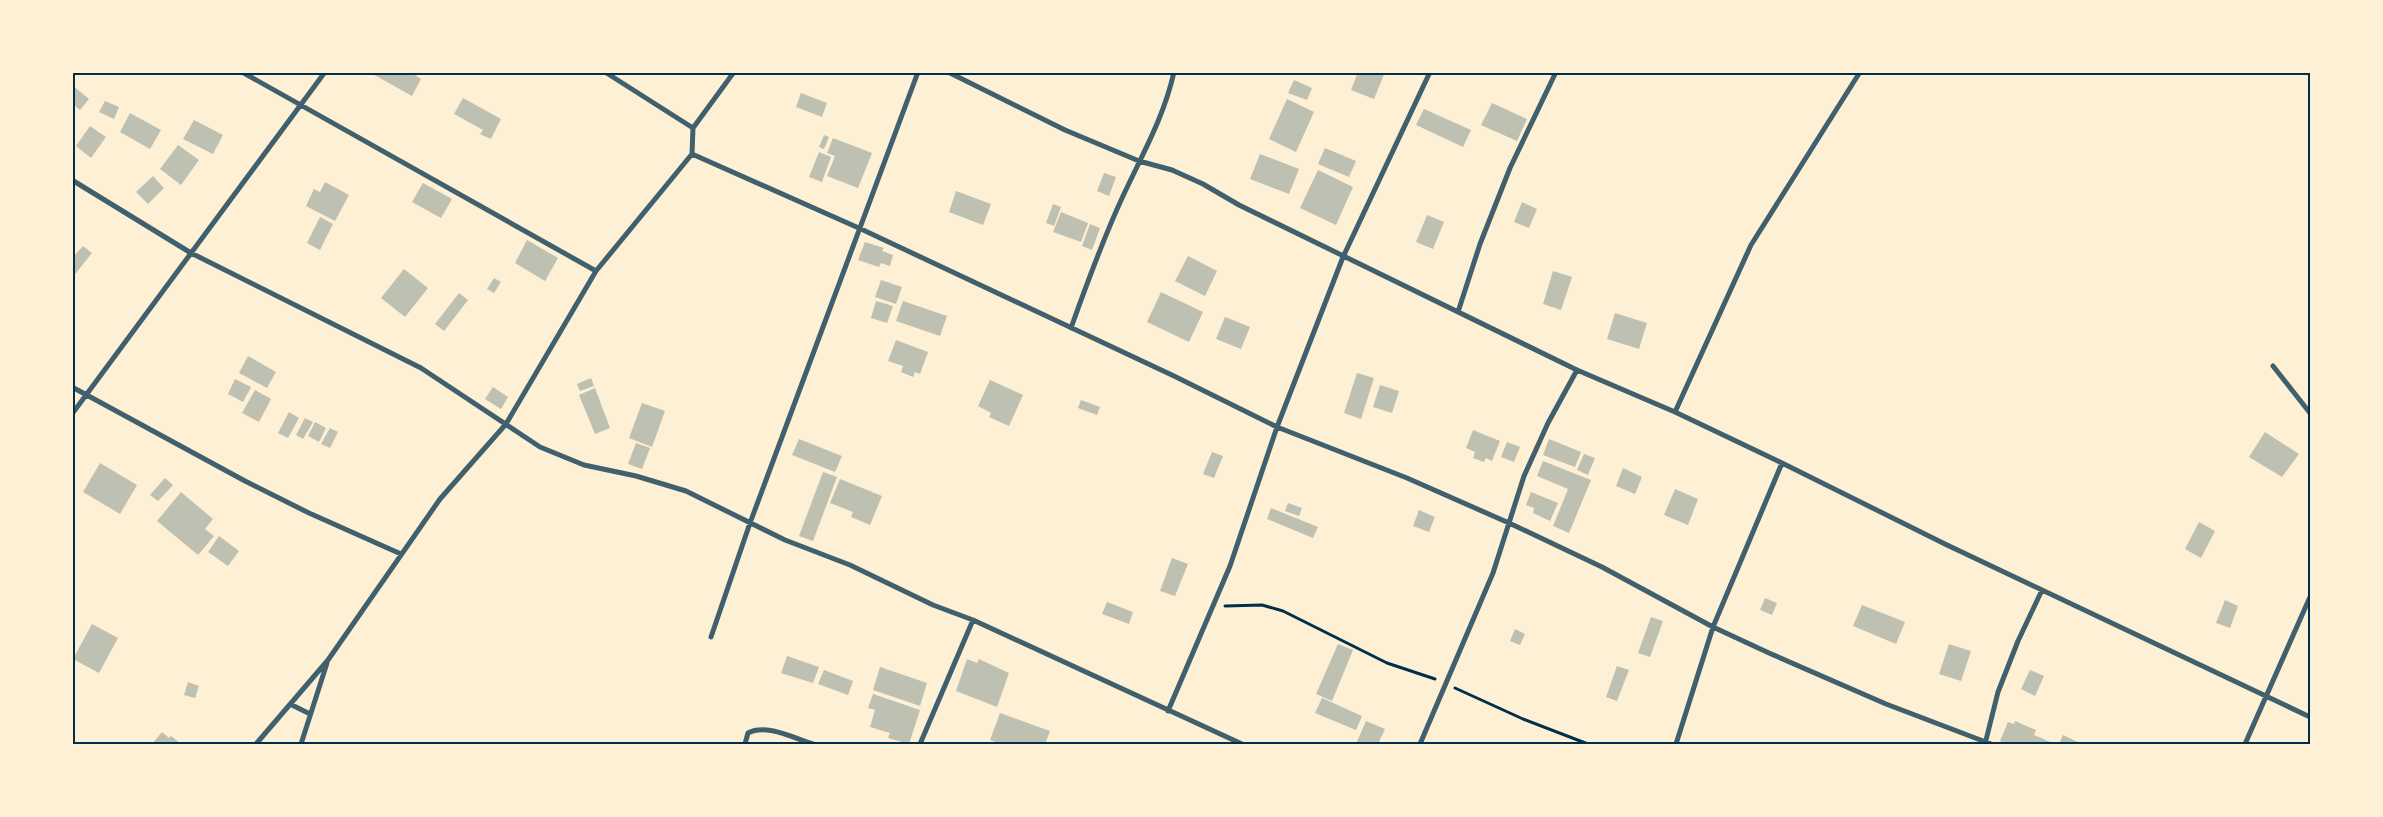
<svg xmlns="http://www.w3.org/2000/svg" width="2383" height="817" viewBox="0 0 2383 817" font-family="Helvetica,sans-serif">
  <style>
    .building { fill: #bec0b2 }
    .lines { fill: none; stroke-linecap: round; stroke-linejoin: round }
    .path { stroke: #003049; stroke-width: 3 }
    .minor { stroke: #3f606c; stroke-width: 5 }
    .neatline { fill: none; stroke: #003049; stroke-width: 2 }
  </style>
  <rect width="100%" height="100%" fill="#fdf0d5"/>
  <path class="building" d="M 369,72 L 410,72 L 421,79 L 412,96 Z
    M 1358,72 L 1385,72 L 1374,99 L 1351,90 Z
    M 1294,80 L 1312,88 L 1307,100 L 1288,93 Z
    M 72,85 L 89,99 L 80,110 L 72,103 Z
    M 801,93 L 827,103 L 822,117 L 796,107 Z
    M 463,98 L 501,119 L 491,139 L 480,134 L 483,130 L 454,114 Z
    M 1287,99 L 1314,112 L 1296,152 L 1269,139 Z
    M 105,101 L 119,107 L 114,119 L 99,112 Z
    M 1492,103 L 1527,119 L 1517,141 L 1481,125 Z
    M 1424,109 L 1471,130 L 1463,147 L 1416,125 Z
    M 130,113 L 161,130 L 150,149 L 120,132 Z
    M 194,120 L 223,135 L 213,154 L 183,139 Z
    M 90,126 L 106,137 L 91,158 L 76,146 Z
    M 824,135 L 829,137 L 824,149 L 819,147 Z
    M 833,138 L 872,153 L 858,188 L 827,176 L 835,156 L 827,153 Z
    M 178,145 L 199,160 L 181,185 L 160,169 Z
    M 1325,148 L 1356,161 L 1349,177 L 1318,164 Z
    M 819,152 L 831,157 L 822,182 L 809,177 Z
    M 1260,154 L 1299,169 L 1289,194 L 1250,179 Z
    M 1318,170 L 1353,187 L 1336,225 L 1300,208 Z
    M 1104,173 L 1116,177 L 1109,196 L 1097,191 Z
    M 153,176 L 164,188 L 148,204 L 136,192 Z
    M 325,182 L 349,195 L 335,221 L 306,206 L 314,189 L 320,192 Z
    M 423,183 L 452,199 L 441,218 L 412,202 Z
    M 956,191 L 991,204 L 983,225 L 949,212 Z
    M 1522,202 L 1537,209 L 1529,228 L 1514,222 Z
    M 1053,204 L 1061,207 L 1054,226 L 1046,223 Z
    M 1061,212 L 1088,223 L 1081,242 L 1053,232 Z
    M 1427,215 L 1444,222 L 1433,249 L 1416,242 Z
    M 320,217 L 333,224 L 320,250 L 307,243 Z
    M 1090,224 L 1100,228 L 1092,250 L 1082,246 Z
    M 527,240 L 558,258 L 545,281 L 515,263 Z
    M 865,242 L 884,248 L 882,251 L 893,255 L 890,266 L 881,263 L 879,267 L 858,260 Z
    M 83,246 L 92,253 L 72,278 L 72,255 L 74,256 Z
    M 1188,256 L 1217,271 L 1205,296 L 1175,281 Z
    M 404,269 L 428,288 L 405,317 L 381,298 Z
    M 1553,271 L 1572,277 L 1561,310 L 1543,304 Z
    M 494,278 L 501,282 L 494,293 L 487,289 Z
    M 881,280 L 902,287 L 896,304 L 875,297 Z
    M 1161,292 L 1203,312 L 1189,342 L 1147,322 Z
    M 459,293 L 468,300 L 444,331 L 435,324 Z
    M 876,301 L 893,306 L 887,323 L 871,318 Z
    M 903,301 L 947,316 L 940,336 L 896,321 Z
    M 1615,313 L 1647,323 L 1639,349 L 1607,339 Z
    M 1225,317 L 1250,327 L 1241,349 L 1216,339 Z
    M 896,340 L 928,352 L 920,374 L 915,372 L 913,377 L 901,372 L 903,366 L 888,361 Z
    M 248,356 L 276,372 L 267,388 L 239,373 Z
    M 1357,373 L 1374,378 L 1361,419 L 1344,413 Z
    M 591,378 L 594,386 L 580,391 L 577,384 Z
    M 235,379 L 251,387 L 243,402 L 228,394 Z
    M 990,380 L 1023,395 L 1009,426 L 989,417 L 991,413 L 978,406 Z
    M 1380,385 L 1399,391 L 1392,413 L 1373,407 Z
    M 493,387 L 508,397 L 501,409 L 485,399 Z
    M 595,388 L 610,428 L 595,434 L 579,395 Z
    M 255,390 L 271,399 L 259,422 L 242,413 Z
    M 1081,400 L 1100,407 L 1097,415 L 1078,408 Z
    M 642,403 L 665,411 L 652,447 L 629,438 Z
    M 289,412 L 299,418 L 288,438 L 278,433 Z
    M 305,418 L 313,422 L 303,439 L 296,435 Z
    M 315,422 L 326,428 L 319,442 L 308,436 Z
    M 330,428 L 338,432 L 330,448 L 321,444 Z
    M 1473,430 L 1500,441 L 1492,461 L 1486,458 L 1484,462 L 1473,458 L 1475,452 L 1466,448 Z
    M 2265,432 L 2299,454 L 2282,477 L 2249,457 Z
    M 799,439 L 842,456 L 835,472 L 792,455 Z
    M 1549,439 L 1581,452 L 1575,467 L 1543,455 Z
    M 1507,442 L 1520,447 L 1514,462 L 1501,457 Z
    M 636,443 L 650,448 L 642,469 L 628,464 Z
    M 1212,452 L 1223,456 L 1214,478 L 1203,474 Z
    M 1584,454 L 1595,458 L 1588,475 L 1577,470 Z
    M 1543,461 L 1591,480 L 1569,533 L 1553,526 L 1568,489 L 1537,476 Z
    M 100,463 L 137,485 L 120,514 L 83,492 Z
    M 1623,468 L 1642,477 L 1635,494 L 1616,486 Z
    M 823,472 L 837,477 L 813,541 L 799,536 Z
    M 165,478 L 173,485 L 158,501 L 150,495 Z
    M 840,479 L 882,496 L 870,525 L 851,517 L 853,512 L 830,503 Z
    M 1675,489 L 1698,499 L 1688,525 L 1664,515 Z
    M 181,492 L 213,519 L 205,529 L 214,536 L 198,555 L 157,521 Z
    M 1531,492 L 1558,503 L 1550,521 L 1533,513 L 1534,508 L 1526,505 Z
    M 1288,503 L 1302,508 L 1299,516 L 1285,511 Z
    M 1271,508 L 1318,527 L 1313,538 L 1267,519 Z
    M 1419,510 L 1435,517 L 1429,532 L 1413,526 Z
    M 2199,522 L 2215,531 L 2201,558 L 2185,549 Z
    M 219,536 L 239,551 L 228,566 L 208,552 Z
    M 1172,558 L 1188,564 L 1175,596 L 1160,591 Z
    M 1765,598 L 1777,603 L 1772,615 L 1760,610 Z
    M 2225,600 L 2238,606 L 2230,628 L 2216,623 Z
    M 1107,602 L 1133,612 L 1129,624 L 1102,614 Z
    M 1862,605 L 1905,622 L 1896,644 L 1853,626 Z
    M 1651,617 L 1663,621 L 1650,657 L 1638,653 Z
    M 92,624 L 118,638 L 99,673 L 73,659 Z
    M 1515,629 L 1525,634 L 1520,645 L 1510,641 Z
    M 1338,644 L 1353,650 L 1332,701 L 1316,694 Z
    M 1949,644 L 1971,651 L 1961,681 L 1939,674 Z
    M 787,656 L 819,667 L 813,683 L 781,673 Z
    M 967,659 L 977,663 L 979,659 L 1009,673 L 997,707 L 956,691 Z
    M 1617,666 L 1629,670 L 1617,701 L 1606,697 Z
    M 880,667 L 927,683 L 920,706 L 873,690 Z
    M 824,670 L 853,681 L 848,695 L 818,684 Z
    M 2030,670 L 2044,676 L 2035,696 L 2021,689 Z
    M 188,682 L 199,686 L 195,698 L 184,695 Z
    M 873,694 L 920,710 L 909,744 L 888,738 L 890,733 L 870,727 L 875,710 L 868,708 Z
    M 1322,698 L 1362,716 L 1356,730 L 1315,713 Z
    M 1000,713 L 1050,731 L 1045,744 L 1001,744 L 990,740 Z
    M 1366,721 L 1385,729 L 1378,744 L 1356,744 Z
    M 2015,721 L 2036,730 L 2034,735 L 2055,744 L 2008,744 L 2000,741 L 2008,722 L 2014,724 Z
    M 162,732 L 169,738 L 171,736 L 180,743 L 152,744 Z
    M 2063,735 L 2078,742 L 2077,744 L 2059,744 Z"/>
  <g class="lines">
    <path class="path" d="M 1225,606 L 1262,605 L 1283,611 L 1387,663 L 1435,679
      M 1455,688 L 1523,719 L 1588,744"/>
    <path class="minor" d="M 242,72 L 596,271
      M 605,72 L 693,128
      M 948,72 L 1065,130 L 1139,161 L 1172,170 L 1203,184 L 1239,205 L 1577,370 L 1675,412 L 1782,463 L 1947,545 L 2310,717
      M 692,154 L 861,229 L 1174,376 L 1277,427 L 1407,478 L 1509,523 L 1602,567 L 1713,627 L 1769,653 L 1886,704 L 1991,744
      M 72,180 L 191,253 L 421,368 L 540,447 L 584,465 L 636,476 L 686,491 L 785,540 L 850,565 L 933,605 L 973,620 L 1242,744
      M 1458,312 L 1480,244 L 1510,168 L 1556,72
      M 1071,328 C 1087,283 1103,239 1123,196 C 1142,155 1164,117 1174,72
      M 2273,366 L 2310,413
      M 72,387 L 245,481 L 309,513 L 401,554
      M 1675,412 L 1751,245 L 1860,72
      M 72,414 L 325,72
      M 711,637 L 750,523 L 918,72
      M 292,705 L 310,714
      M 1168,711 L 1230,566 L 1277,427 L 1343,257 L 1430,72
      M 256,744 L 328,660 L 440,499 L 506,424 L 596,271 L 692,154 L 693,128 L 734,72
      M 301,744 L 327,663
      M 745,744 L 748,733 C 767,723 795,739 813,744
      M 920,744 L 973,620
      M 1420,744 L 1493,573 L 1524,476 L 1548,423 L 1577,370
      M 1676,744 L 1713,627 L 1782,463
      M 1985,744 L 1998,692 L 2018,641 L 2042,590
      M 2245,744 L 2310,597"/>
  </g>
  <rect width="2383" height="817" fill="none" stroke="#fdf0d5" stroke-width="148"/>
  <rect x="74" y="74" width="2235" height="669" class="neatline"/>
</svg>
